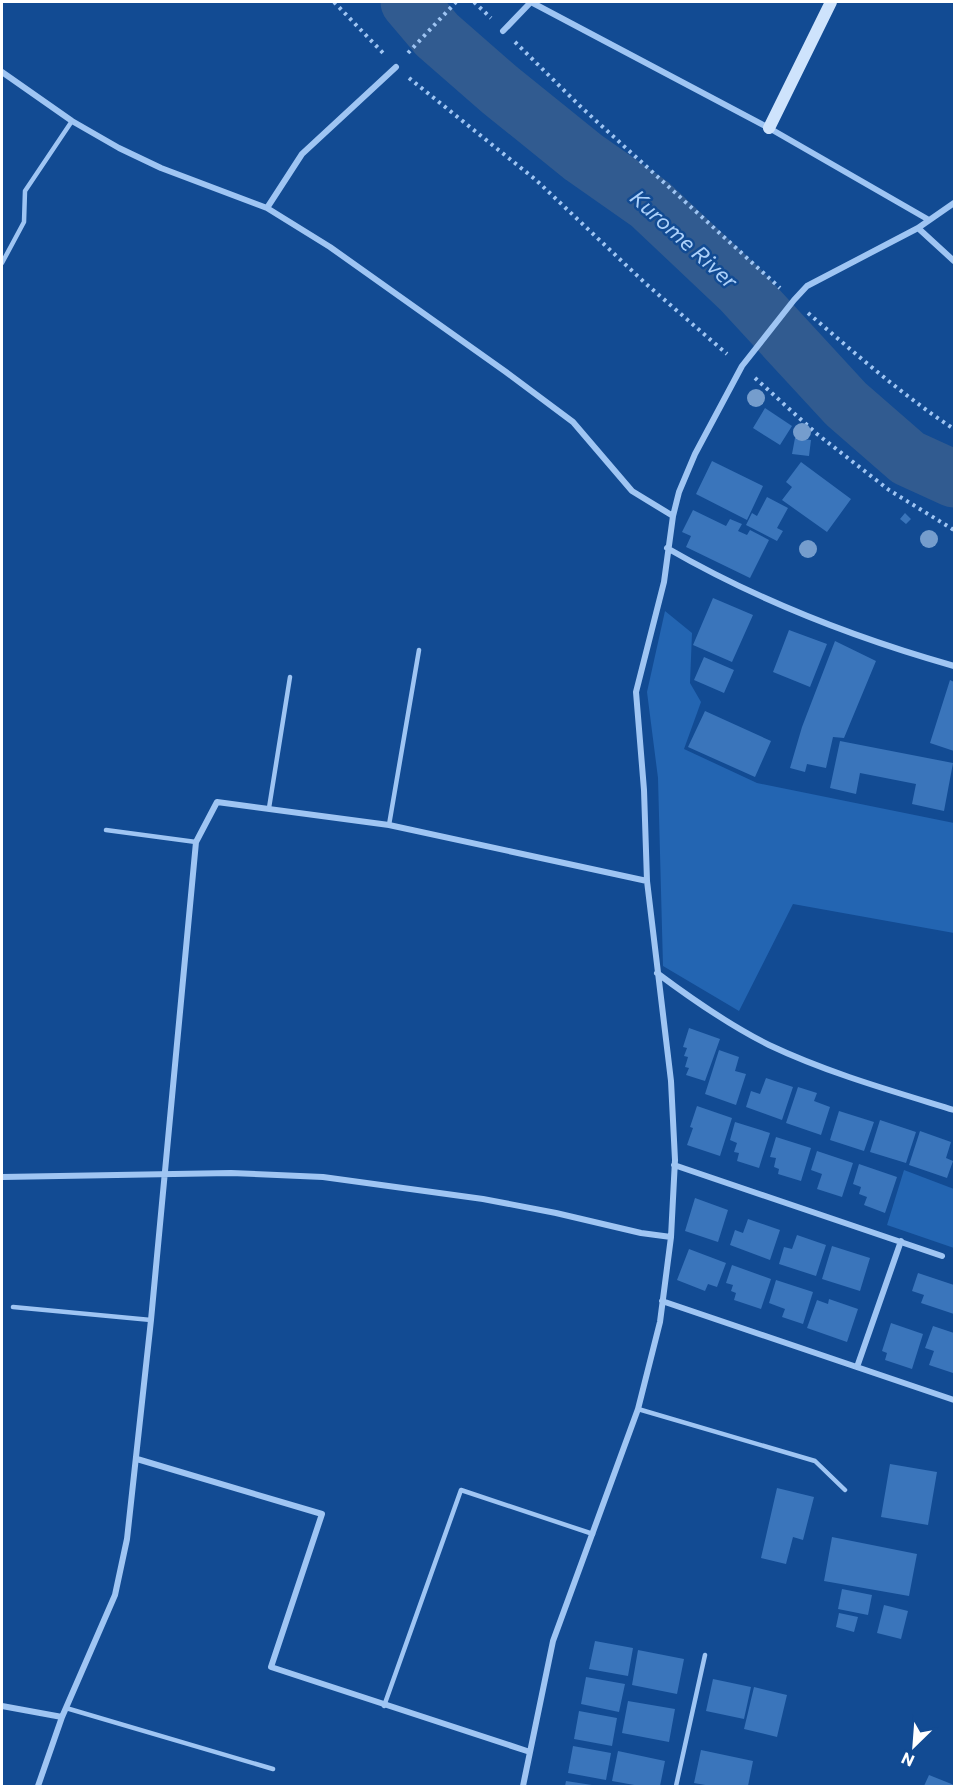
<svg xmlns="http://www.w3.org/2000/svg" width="956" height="1788" viewBox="0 0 956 1788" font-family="Commissioner,sans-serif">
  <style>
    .green { fill: #2365b2 }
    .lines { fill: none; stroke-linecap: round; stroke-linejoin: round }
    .river { stroke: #315b90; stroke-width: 57 }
    .building { fill: #3a75bb }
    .path { stroke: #9fc5f3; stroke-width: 4; stroke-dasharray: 3 4.5; stroke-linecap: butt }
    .lane { stroke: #9fc5f3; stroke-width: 4.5 }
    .street { stroke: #9fc5f3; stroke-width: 6 }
    .secondary { stroke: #cee3fc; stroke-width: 12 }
    .tree { fill: #759dcd }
    .labels { text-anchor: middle; stroke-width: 5; stroke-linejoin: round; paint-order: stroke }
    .water-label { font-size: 22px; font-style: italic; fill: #abd0fa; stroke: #124b93 }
  </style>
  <rect width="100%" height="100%" fill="#124b93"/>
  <path class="green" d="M 665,611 L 692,633 L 690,683 L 701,702 L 684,749 L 757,783 L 954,823 L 954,933 L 793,904 L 739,1011 L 663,966 L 658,778 L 647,692 Z
    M 904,1170 L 954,1189 L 954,1248 L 887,1225 Z"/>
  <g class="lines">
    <path class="river" d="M 409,2 L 437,35 L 500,90 L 583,157 L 650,204 L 740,289 L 846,404 L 908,458 L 954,479"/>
  </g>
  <path class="building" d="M 765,408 L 792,426 L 780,445 L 753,428 Z
    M 795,438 L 811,440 L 809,456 L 792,454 Z
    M 712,461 L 763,486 L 747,520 L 696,494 Z
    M 801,462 L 851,499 L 827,532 L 782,500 L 792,487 L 786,482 Z
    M 767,497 L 788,508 L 777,528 L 783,531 L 777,541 L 746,525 L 752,513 L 757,516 Z
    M 693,510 L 726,526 L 730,519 L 742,524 L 738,531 L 747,535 L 750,530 L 769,540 L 750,578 L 686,547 L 691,536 L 682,532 Z
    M 905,513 L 911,519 L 906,524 L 900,519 Z
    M 713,598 L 753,615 L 732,662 L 693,645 Z
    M 789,630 L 827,644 L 810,687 L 773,672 Z
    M 835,641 L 876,661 L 844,738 L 833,737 L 826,768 L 807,764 L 805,772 L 790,768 L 802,727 Z
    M 704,657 L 734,670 L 724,693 L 694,680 Z
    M 950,680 L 954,682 L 954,751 L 930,743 Z
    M 705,711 L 771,741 L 755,777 L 688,747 Z
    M 840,741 L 953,763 L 944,811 L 912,804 L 916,784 L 860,773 L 856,794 L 830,788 Z
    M 689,1028 L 720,1039 L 705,1081 L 686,1075 L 689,1068 L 685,1067 L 688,1057 L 684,1056 L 687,1048 L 683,1047 Z
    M 719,1050 L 739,1057 L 735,1071 L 746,1074 L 736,1105 L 705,1094 Z
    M 766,1078 L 793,1087 L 782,1120 L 746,1107 L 751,1091 L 760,1094 Z
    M 798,1087 L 817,1093 L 814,1101 L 830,1107 L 821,1135 L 786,1123 Z
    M 697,1106 L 732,1118 L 720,1156 L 687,1145 L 693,1128 L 690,1127 Z
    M 839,1111 L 874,1122 L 864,1151 L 830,1140 Z
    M 880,1120 L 916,1132 L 906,1163 L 870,1152 Z
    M 735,1122 L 770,1133 L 759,1168 L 737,1161 L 739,1153 L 734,1152 L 737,1143 L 730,1140 Z
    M 920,1131 L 951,1142 L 946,1158 L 953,1161 L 947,1178 L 909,1165 Z
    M 776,1137 L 811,1148 L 801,1181 L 778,1174 L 779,1169 L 774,1167 L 776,1158 L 770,1157 Z
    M 817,1151 L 853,1163 L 842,1197 L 817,1189 L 822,1174 L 811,1170 Z
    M 859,1164 L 897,1177 L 885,1213 L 864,1205 L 867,1197 L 859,1194 L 861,1187 L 853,1184 Z
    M 695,1198 L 728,1210 L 718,1242 L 685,1231 Z
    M 748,1219 L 780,1230 L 770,1260 L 730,1245 L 735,1230 L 743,1233 Z
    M 797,1235 L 826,1245 L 816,1276 L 779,1264 L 784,1247 L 792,1249 Z
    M 832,1246 L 870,1258 L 860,1291 L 822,1279 Z
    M 689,1249 L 726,1263 L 717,1287 L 708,1284 L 705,1291 L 677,1280 Z
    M 732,1265 L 771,1279 L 761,1309 L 734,1300 L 736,1293 L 731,1291 L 733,1285 L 726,1283 Z
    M 918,1273 L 954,1285 L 954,1314 L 921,1303 L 924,1295 L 912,1291 Z
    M 776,1280 L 813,1292 L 803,1324 L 782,1317 L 785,1309 L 769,1303 Z
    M 829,1299 L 858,1309 L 847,1342 L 807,1328 L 817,1300 L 828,1304 Z
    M 891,1323 L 923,1334 L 912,1369 L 885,1360 L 887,1353 L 882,1351 Z
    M 933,1326 L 954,1333 L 953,1373 L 929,1365 L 934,1351 L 925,1348 Z
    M 890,1464 L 937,1472 L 928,1525 L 881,1517 Z
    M 777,1488 L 814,1497 L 803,1540 L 793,1537 L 786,1564 L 761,1558 Z
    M 832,1537 L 917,1554 L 909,1596 L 824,1581 Z
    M 842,1589 L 872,1595 L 868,1615 L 838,1609 Z
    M 884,1605 L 908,1611 L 901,1639 L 877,1633 Z
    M 839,1613 L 858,1617 L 854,1632 L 836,1627 Z
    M 595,1641 L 633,1648 L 628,1676 L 589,1669 Z
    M 638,1650 L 684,1659 L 677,1694 L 632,1685 Z
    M 586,1677 L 625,1684 L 619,1712 L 581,1704 Z
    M 713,1679 L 751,1687 L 744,1719 L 706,1711 Z
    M 754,1687 L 787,1695 L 777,1737 L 744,1729 Z
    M 628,1701 L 675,1709 L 669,1742 L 622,1733 Z
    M 579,1711 L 617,1718 L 612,1746 L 574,1739 Z
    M 573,1746 L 611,1753 L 606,1780 L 568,1773 Z
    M 701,1750 L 753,1761 L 748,1786 L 711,1786 L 694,1783 Z
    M 618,1751 L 665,1761 L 660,1786 L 640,1786 L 612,1781 Z
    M 929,1775 L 954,1785 L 954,1786 L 924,1786 Z
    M 566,1781 L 592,1785 L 591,1786 L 565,1786 Z"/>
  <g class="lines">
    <path class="path" d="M 334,2 L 384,54
      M 474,2 L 491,18
      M 515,42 L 582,108 L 780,288
      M 408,53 L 456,2
      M 409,78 L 536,180 L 645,283 L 727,354
      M 808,313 C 856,354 902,395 954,429
      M 755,378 L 817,434 L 889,490 L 954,530"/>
    <path class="lane" d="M 2,263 L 24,222 L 25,191 L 72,121
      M 269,808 L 290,677
      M 389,825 L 419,650
      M 106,830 L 196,842
      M 13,1307 L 151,1320
      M 638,1409 L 815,1461 L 845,1490
      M 384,1706 L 461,1490 L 593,1534
      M 66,1708 L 273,1769
      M 676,1786 L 705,1655"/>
    <path class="street" d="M 503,31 L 531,2 L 769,128 L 929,220
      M 2,72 L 72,121 L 119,148 L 161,168 L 267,208 L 330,247 L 506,372 L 573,422 L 632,491 L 673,516
      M 267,208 L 302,154 L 396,67
      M 918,228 L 954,261
      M 667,548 C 757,600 855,638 954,666
      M 657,973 C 693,1000 729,1025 769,1045 C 828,1073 892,1091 954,1110
      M 674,1165 L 942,1256
      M 2,1177 L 231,1173 L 323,1177 L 483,1199 L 556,1213 L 641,1233 L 671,1237
      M 662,1301 L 954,1400
      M 857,1367 L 901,1241
      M 137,1459 L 322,1514 L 271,1667 L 530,1752
      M 2,1706 L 62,1717
      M 38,1786 L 62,1717 L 115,1595 L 127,1539 L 151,1320 L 196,842 L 217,802 L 389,825 L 647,881
      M 523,1786 L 553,1641 L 638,1409 L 660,1322 L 671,1237 L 675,1160 L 671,1081 L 647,881 L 644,790 L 636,692 L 664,582 L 673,516 L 679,492 L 695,454 L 742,366 L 794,300 L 807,286 L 918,228 L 954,203"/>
    <path class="secondary" d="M 769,128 L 831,2"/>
  </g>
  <g class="tree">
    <circle cx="756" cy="398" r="9"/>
    <circle cx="802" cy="432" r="9"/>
    <circle cx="929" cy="539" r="9"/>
    <circle cx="808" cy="549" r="9"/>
  </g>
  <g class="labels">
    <g class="water-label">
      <text transform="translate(684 239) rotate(42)" y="8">Kurome River</text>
    </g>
  </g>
  <rect width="956" height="1788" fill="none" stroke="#ffffff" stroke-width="6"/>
  <g transform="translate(914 1746) rotate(205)" stroke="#124b93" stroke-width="4.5" paint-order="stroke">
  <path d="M0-4.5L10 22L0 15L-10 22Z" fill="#ffffff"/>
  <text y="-9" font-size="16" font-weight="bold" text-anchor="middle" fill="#ffffff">N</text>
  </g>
</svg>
